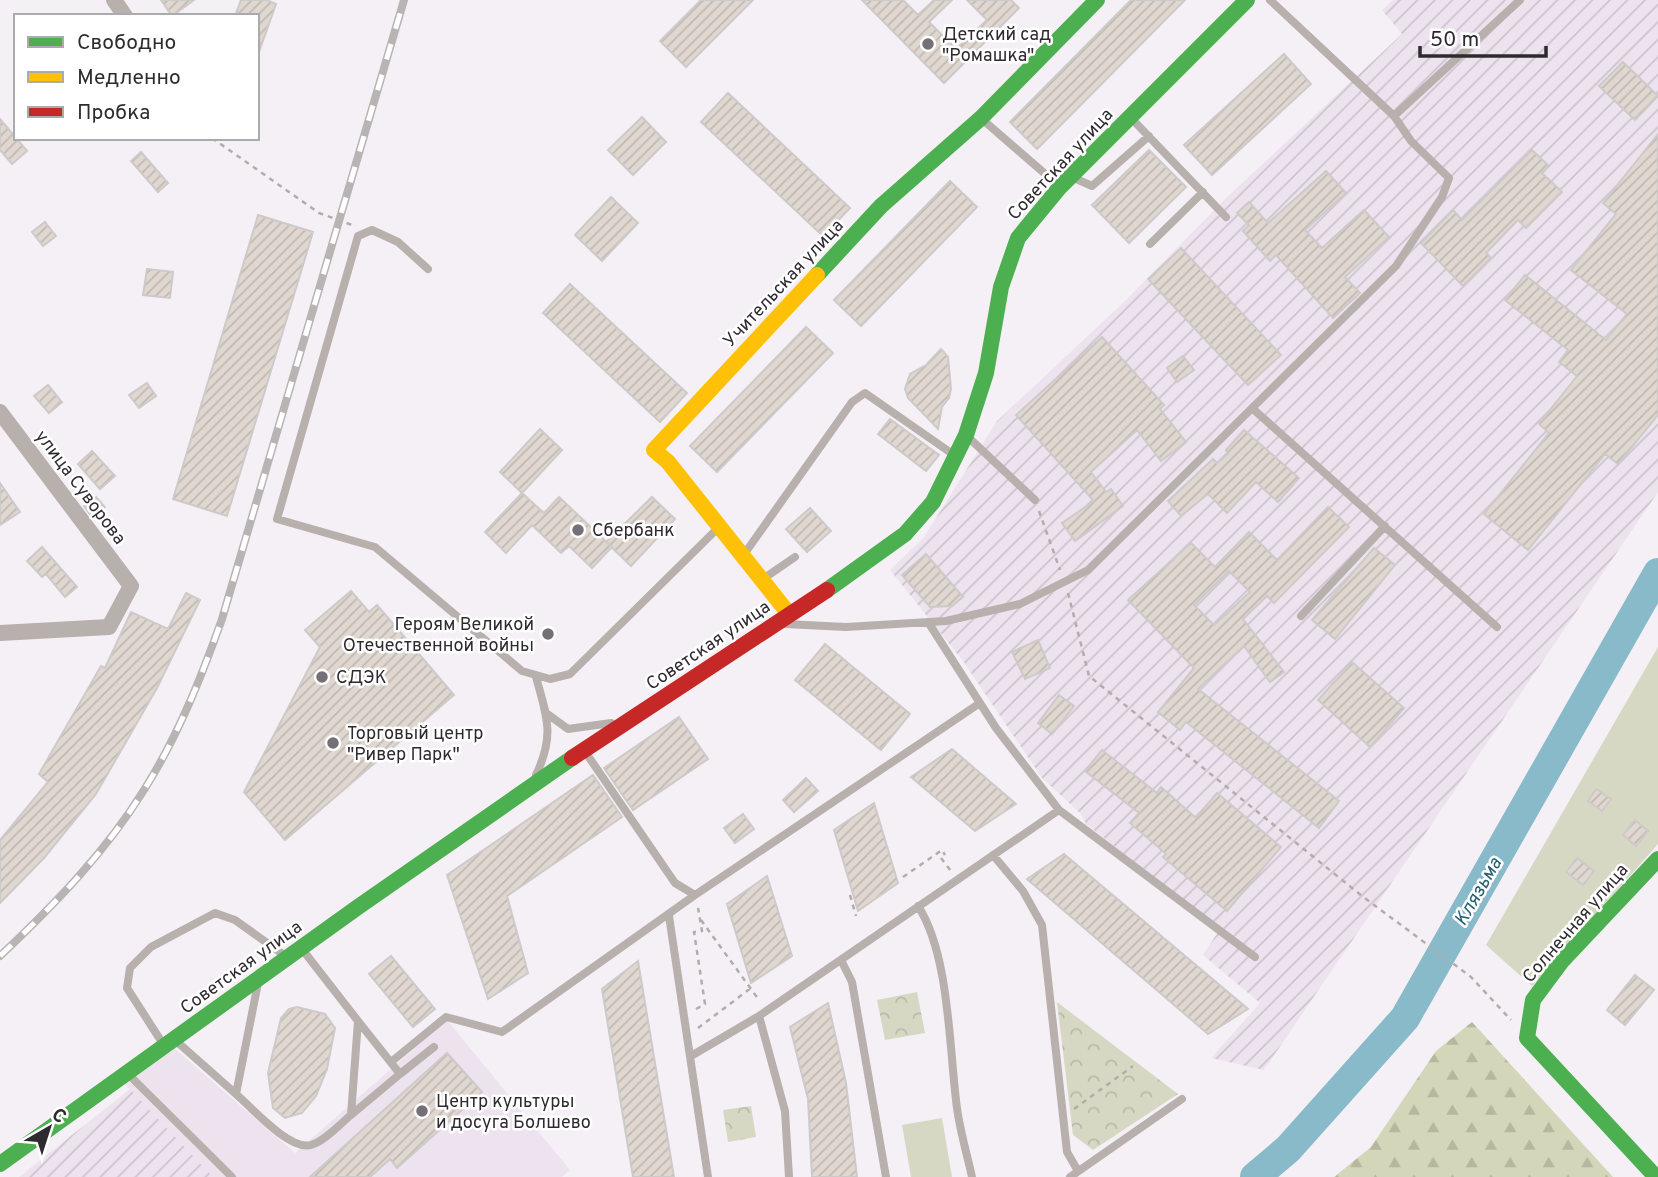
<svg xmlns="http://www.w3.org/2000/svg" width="1658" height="1177" viewBox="0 0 1658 1177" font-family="Overpass,sans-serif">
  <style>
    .built { fill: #ede3ef }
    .industrial { fill: url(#industrial-furrows) }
    .forest { fill: url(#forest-firs) }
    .park { fill: url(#park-crowns) }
    .garden { fill: #d7d8c3 }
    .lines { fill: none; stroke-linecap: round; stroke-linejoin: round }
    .river { stroke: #88baca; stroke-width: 30 }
    .building { fill: url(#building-hatch); stroke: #cdcaca; stroke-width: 2; fill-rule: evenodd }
    .path { stroke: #b2adab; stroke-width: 2.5; stroke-dasharray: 5 5; stroke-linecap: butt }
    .lane { stroke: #b7b0ad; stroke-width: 8 }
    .street { stroke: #b7b0ad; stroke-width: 16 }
    .fast { stroke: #4caf50; stroke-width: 16 }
    .slow { stroke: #ffc107; stroke-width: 16 }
    .jam { stroke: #c62828; stroke-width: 16 }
    .rail-casing { stroke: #b9b4b4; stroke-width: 8 }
    .rail { stroke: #fff; stroke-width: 5; stroke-dasharray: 16; stroke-linecap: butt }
    .poi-dot { fill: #747075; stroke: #fff; stroke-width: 2.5 }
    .labels { text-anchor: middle; stroke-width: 5; stroke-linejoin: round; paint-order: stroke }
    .poi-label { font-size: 18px; fill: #2e2b2f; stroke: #fff; text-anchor: start }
    .street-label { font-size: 18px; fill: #2e2b2f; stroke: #fff }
    .water-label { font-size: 19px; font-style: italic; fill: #24606f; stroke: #fff }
  </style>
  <defs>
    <pattern id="industrial-furrows" width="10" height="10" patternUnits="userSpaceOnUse" patternTransform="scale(1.75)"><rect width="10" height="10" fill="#ede3ef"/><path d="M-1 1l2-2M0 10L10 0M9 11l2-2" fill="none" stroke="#ccc3cd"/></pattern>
    <pattern id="forest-firs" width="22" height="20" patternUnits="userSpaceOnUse" patternTransform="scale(1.75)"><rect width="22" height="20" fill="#d3d6b8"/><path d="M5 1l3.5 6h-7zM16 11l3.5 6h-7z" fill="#b5b89e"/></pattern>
    <pattern id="park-crowns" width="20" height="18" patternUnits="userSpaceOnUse" patternTransform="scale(1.75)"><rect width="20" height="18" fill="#d7d8c3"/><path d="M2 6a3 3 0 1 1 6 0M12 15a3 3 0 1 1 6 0" fill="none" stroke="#b9baa8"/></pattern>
    <pattern id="building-hatch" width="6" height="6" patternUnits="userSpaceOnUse" patternTransform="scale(1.75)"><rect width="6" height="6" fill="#e0d7d0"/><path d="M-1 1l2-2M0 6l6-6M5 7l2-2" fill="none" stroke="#c0b9b3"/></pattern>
  </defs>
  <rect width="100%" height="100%" fill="#f5f0f6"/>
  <path class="built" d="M 447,1020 L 570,1170 L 562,1177 L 213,1177 L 125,1084 L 175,1049 L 295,1153 Z"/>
  <path class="industrial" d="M 1393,0 L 1658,0 L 1658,492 L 1264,1070 L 1211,1058 L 1260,1003 L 1203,955 L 1220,929 L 1086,824 L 1080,813 L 1042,778 L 963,661 L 890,570 L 924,537 L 997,421 L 1126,300 L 1226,198 L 1402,34 L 1382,10 Z
    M 130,1089 L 213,1177 L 19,1177 Z"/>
  <path class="forest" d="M 1472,1022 L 1613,1177 L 1334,1177 L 1371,1147 L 1436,1051 Z"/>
  <path class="park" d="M 917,992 L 925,1033 L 885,1040 L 877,1000 Z
    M 1057,1002 L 1178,1094 L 1093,1150 L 1073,1135 Z
    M 751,1106 L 756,1137 L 728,1142 L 723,1110 Z"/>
  <path class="garden" d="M 1658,647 L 1658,844 L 1532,986 L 1486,945 Z
    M 942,1118 L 952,1177 L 911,1177 L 902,1125 Z"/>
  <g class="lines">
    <path class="river" d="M 1255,1177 L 1288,1149 L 1405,1018 L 1658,573"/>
  </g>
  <path class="building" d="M 161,0 L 194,0 L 172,16 Z
    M 241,0 L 267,0 L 276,4 L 259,52 L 257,16 L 235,16 Z
    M 701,0 L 753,0 L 686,67 L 660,41 Z
    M 862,0 L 903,0 L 918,15 L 934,0 L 952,0 L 929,22 L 956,49 L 987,20 L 967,0 L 1011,0 L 1019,8 L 944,83 Z
    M 1131,0 L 1185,0 L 1037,149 L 1010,122 Z
    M 1284,54 L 1311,84 L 1212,175 L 1184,145 Z
    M 1623,62 L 1658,96 L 1635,120 L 1599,86 Z
    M 728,93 L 850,208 L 823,236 L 701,122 Z
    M 642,117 L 666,142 L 633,175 L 608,150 Z
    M 0,119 L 27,151 L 12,164 L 0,150 Z
    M 1658,134 L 1658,415 L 1618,464 L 1605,454 L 1528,550 L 1484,514 L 1549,433 L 1539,424 L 1577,376 L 1559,362 L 1568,350 L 1505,300 L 1525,275 L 1606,340 L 1627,314 L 1571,270 L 1616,214 L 1603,203 Z
    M 1149,150 L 1186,187 L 1129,243 L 1092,205 Z
    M 1532,150 L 1549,166 L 1542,173 L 1562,192 L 1526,228 L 1518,220 L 1486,253 L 1491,258 L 1463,286 L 1421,243 L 1453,210 L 1462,220 Z
    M 141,152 L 168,183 L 158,192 L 131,161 Z
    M 1326,171 L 1346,193 L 1305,230 L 1322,248 L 1364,210 L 1389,237 L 1345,277 L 1360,293 L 1333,318 L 1276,255 L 1270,261 L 1243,231 L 1249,225 L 1237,213 L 1249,202 L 1268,223 Z
    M 950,181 L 977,207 L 861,326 L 834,300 Z
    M 611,197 L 638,223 L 602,261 L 575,235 Z
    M 258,215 L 313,232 L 227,516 L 173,499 Z
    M 45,222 L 56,236 L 43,246 L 32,232 Z
    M 1181,248 L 1281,355 L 1248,385 L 1148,279 Z
    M 147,269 L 173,272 L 170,298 L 143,295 Z
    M 570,284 L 687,393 L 660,422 L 543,313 Z
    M 806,327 L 833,353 L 717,472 L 690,446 Z
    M 1102,337 L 1164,405 L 1160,409 L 1186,442 L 1161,461 L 1137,430 L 1091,472 L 1106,492 L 1111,489 L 1123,506 L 1075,541 L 1062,523 L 1094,501 L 1016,415 Z
    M 941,349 L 948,357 L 951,389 L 949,398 L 942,407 L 938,429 L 908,398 L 905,389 L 910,374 L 926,365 Z
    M 1183,356 L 1194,370 L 1177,382 L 1167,368 Z
    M 147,383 L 156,396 L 139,408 L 129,395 Z
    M 48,385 L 62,402 L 49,413 L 34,396 Z
    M 890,419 L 939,455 L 926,471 L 878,434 Z
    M 540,429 L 562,450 L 522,493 L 500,472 Z
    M 1244,430 L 1299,478 L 1278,502 L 1256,482 L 1227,513 L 1208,494 L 1181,516 L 1168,501 L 1213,459 L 1217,463 L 1228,454 L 1226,450 Z
    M 92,451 L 115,476 L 100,489 L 78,464 Z
    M 0,483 L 20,512 L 0,525 Z
    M 522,493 L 544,513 L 559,497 L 612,547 L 592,568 L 569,546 L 561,553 L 532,525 L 506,553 L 485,532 Z
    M 96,497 L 105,507 L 92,517 L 84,506 Z
    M 652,497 L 675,519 L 631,566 L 606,542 Z
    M 1328,507 L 1349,527 L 1274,603 L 1267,596 L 1243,619 L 1284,672 L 1270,682 L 1244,646 L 1198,689 L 1339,801 L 1319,828 L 1186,722 L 1180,730 L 1158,712 L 1194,668 L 1128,600 L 1191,543 L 1215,567 L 1249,532 L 1277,560 ZM 1229,571 L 1250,592 L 1214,625 L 1194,605 Z
    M 810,508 L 831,531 L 807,552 L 786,529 Z
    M 42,547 L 77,587 L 65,597 L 46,574 L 42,577 L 27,561 Z
    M 1374,548 L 1395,565 L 1335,639 L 1312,620 Z
    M 926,554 L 963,597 L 952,606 L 930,607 L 902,575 Z
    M 351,591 L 369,612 L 377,605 L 454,695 L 285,840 L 244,792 L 320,647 L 305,630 Z
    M 186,593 L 200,600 L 157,688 L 96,794 L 44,858 L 0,903 L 0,840 L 48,782 L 39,774 L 101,666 L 105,668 L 131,612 L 168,629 Z
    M 1038,640 L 1050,668 L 1025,679 L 1012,652 Z
    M 825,644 L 910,714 L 881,750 L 795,680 Z
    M 1352,662 L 1404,708 L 1370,747 L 1318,700 Z
    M 1059,695 L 1074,706 L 1052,734 L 1038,723 Z
    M 679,717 L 708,759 L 633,810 L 604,768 Z
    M 952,749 L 1016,804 L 975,831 L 911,777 Z
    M 1102,750 L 1157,793 L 1161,787 L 1196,818 L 1217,793 L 1281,847 L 1227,911 L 1163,857 L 1166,854 L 1130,823 L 1139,813 L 1085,771 Z
    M 593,775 L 622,817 L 507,896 L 528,973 L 488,999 L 447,875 Z
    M 806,778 L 818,791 L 794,812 L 783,800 Z
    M 1596,789 L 1611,799 L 1602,811 L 1588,801 Z
    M 874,803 L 898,883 L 858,911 L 834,830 Z
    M 743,814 L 754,829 L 735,843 L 724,828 Z
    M 1635,820 L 1648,831 L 1636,846 L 1623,835 Z
    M 1064,854 L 1248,1009 L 1208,1034 L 1027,879 Z
    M 1577,858 L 1594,871 L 1583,885 L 1566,872 Z
    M 767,876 L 792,956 L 751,983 L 727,904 Z
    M 391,956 L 435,1009 L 413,1027 L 369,974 Z
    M 638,961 L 674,1177 L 633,1177 L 602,989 Z
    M 1635,975 L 1654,990 L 1625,1025 L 1607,1010 Z
    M 828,1003 L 846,1083 L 857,1177 L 812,1177 L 808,1099 L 790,1027 Z
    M 297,1007 L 325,1014 L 335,1028 L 327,1069 L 316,1096 L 302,1113 L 285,1118 L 273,1108 L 268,1073 L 281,1018 L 289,1009 Z
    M 447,1053 L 482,1092 L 397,1168 L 390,1159 L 370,1177 L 310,1177 Z"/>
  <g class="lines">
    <path class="path" d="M 212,138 L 319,213 L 352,225
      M 1039,511 L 1060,570
      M 1068,593 L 1089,676 L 1362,896 L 1471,977 L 1511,1020
      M 941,858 L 951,871
      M 903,877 L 942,850 L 945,855
      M 850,895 L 856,916
      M 701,920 L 759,1000
      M 696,1009 L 705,1004 L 694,932 L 702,931 L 698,908
      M 698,1028 L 751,988
      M 1074,1109 L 1133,1066"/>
    <path class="lane" d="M 1270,0 L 1394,116
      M 1132,119 L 1226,217
      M 983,120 L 1058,185
      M 1074,178 L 1092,186 L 1149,136
      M 1150,244 L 1203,192
      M 428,269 L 398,242 L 372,230 L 358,236 L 277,519 L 375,547 L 522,671 L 550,679 L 570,674 L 718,528
      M 1253,409 L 1497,627
      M 968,437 L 1035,500
      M 745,553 L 852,402 L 865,393 L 954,455
      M 763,579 L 795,557
      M 1301,616 L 1385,526
      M 928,622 L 996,728 L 1059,810 L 1255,957
      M 785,624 L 846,627 L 946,621 L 1020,604 L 1088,570 L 1396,266 L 1442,197 L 1449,178 L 1411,141 L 1394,116 L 1520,0
      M 536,677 C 547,717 555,735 536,775
      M 546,713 L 568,729 L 611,723
      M 586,753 L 675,883 L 695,895 L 980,703
      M 993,855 L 1023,891 L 1042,925 L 1067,1152 L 1078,1171
      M 918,906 C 950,955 949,1050 957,1108 C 960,1131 967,1154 972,1177
      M 669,916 L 708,1177
      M 841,960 L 852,982 L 886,1177
      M 258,983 L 236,1094 C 252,1108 290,1151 311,1145 C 325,1141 340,1124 351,1115 L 358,1021 L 302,949
      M 759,1016 L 785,1111 L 789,1177
      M 175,1040 L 236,1094
      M 163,1044 L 127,988 L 130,968 L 151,947 L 215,913 L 235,920 L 284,955
      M 691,1056 L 759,1016 L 1059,810
      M 391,1062 L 446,1017 L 502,1032 L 695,895
      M 400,1074 L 434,1047
      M 130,1076 L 232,1177
      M 351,1115 L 400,1074 L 358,1021
      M 1070,1177 L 1182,1099"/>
    <path class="street" d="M 114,0 L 125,16
      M 0,412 L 131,586 L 109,627 L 0,633"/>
    <path class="fast" d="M 817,275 L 881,206 L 981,118 L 1097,0
      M 827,590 L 905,534 L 933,502 L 966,435 L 986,373 L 1001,287 L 1018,238 L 1060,187 L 1247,0
      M 0,1164 L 358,907 L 572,758
      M 1656,1177 L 1527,1038 L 1533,1000 L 1562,961 L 1658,859"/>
    <path class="slow" d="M 789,614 L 668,462 L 654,450 L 817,275"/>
    <path class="jam" d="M 572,758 L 827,590"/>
    <defs>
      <path id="rail" d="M 0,956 C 53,906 105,853 144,790 C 178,736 201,678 222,619 L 404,0"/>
    </defs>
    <use href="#rail" class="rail-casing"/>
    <use href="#rail" class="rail"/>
  </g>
  <g class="poi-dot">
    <circle cx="928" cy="44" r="7"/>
    <circle cx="578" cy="530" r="7"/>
    <circle cx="548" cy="634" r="7"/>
    <circle cx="322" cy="677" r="7"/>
    <circle cx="333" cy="743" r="7"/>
    <circle cx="422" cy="1111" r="7"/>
  </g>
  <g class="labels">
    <g class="poi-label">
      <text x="942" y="40">Детский сад<tspan x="942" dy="21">"Ромашка"</tspan></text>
      <text x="592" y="536">Сбербанк</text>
      <text x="534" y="630" text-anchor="end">Героям Великой<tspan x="534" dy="21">Отечественной войны</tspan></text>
      <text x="336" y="683">СДЭК</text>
      <text x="347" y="739">Торговый центр<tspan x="347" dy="21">"Ривер Парк"</tspan></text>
      <text x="436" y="1107">Центр культуры<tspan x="436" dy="21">и досуга Болшево</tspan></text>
    </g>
    <g class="street-label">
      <text transform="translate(1060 164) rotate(-47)" y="6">Советская улица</text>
      <text transform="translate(783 283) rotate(-47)" y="6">Учительская улица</text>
      <text transform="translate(81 487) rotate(53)" y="6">улица Суворова</text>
      <text transform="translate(708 645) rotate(-34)" y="6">Советская улица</text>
      <text transform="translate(1575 923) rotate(-49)" y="6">Солнечная улица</text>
      <text transform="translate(241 967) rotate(-36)" y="6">Советская улица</text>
    </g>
    <g class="water-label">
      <text transform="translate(1477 891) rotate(-60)" y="7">Клязьма</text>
    </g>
  </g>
  <rect x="14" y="14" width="245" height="126" fill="#ffffff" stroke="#abaaac" stroke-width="2"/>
  <rect x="28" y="37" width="35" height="10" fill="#4caf50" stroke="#abaaac" stroke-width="2"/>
  <text x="77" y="49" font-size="21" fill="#2e2b2f">Свободно</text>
  <rect x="28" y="72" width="35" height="10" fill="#ffc107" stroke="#abaaac" stroke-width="2"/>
  <text x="77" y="84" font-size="21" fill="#2e2b2f">Медленно</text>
  <rect x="28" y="107" width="35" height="10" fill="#c62828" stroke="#abaaac" stroke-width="2"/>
  <text x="77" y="119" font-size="21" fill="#2e2b2f">Пробка</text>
  <g transform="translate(49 1128) rotate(39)" stroke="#ffffff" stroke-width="5" paint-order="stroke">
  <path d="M0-5L12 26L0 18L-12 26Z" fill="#2e2b2f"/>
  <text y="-10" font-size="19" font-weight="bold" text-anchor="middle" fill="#2e2b2f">С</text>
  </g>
  <path d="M1420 46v10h126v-10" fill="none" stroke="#2e2b2f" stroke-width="3.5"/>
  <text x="1430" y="46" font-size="21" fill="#2e2b2f" stroke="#ffffff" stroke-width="5" paint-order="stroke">50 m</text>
</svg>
